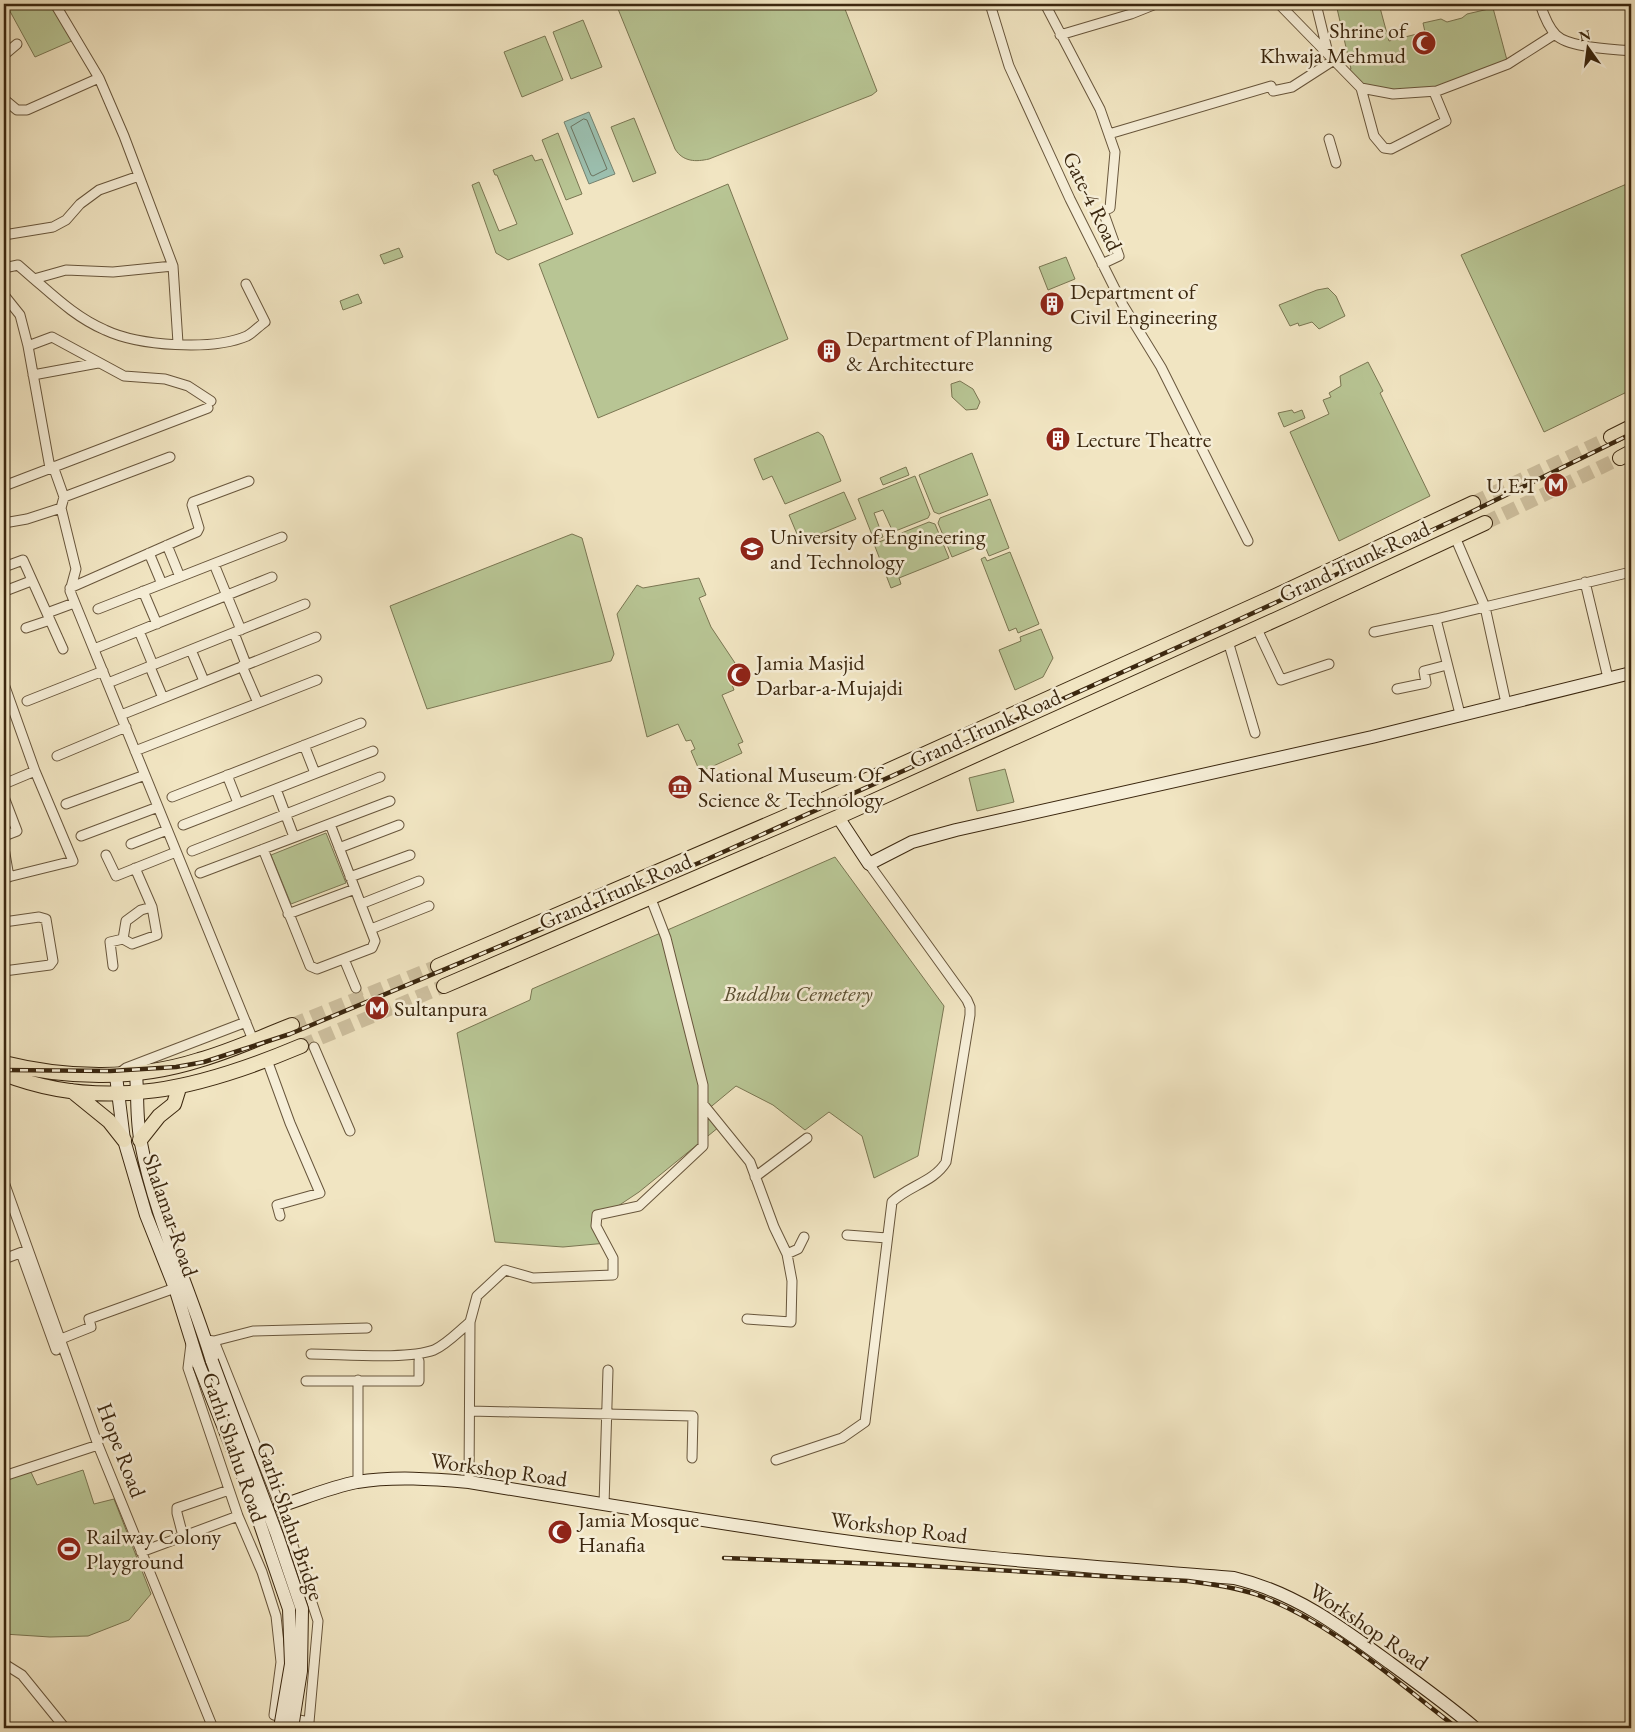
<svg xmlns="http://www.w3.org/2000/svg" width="1635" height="1732" viewBox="0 0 1635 1732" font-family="'EB Garamond',serif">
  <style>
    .green { fill: #b8c594; stroke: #7a7652 }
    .water { fill: #9bbfaf; stroke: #75826f }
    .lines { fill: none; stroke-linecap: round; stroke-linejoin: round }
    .shore { stroke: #6b735f; stroke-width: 1 }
    .street-tunnel { stroke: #cdbf9e; stroke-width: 9; stroke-dasharray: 9 4.5; stroke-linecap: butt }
    .primary-tunnel { stroke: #cdbf9e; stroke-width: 14; stroke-dasharray: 14 7; stroke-linecap: butt }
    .street-casing { stroke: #68563c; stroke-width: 11 }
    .secondary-casing { stroke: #3b270f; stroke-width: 14 }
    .primary-casing { stroke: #3b270f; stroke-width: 16 }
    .street { stroke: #f6eed7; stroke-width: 9 }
    .secondary { stroke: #f6eed7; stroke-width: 12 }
    .primary { stroke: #f1e5c2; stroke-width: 14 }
    .rail-casing { stroke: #3b270f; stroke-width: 4.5 }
    .rail { stroke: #f6eed7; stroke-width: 2.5; stroke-dasharray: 8; stroke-linecap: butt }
    .secondary-bridge-casing { stroke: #3b270f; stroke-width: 14; stroke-linecap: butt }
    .secondary-bridge { stroke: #f6eed7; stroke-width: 12 }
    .labels { text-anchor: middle; stroke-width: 5; stroke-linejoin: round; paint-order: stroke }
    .poi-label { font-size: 22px; fill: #3b270f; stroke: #f6eed7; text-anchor: start }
    .street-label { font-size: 22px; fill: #3b270f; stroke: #f6eed7 }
    .park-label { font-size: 22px; font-style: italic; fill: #5a4e30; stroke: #f6eed7 }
  </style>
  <rect width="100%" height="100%" fill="#f1e5c2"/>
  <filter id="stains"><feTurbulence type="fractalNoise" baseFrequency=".004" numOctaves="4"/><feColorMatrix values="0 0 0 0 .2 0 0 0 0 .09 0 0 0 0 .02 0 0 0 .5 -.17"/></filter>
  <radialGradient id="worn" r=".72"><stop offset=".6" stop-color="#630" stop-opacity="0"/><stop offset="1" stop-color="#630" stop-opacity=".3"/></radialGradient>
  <path class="green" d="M 6,4 L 53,4 L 74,40 L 35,57 Z
    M 616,4 L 843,4 L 877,91 L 872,95 L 709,159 C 696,162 683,162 675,149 Z
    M 1336,4 L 1379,4 L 1389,41 L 1425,32 L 1423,23 L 1441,19 L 1447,22 L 1462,18 L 1467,14 L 1493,8 L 1508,64 L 1427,93 L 1361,88 L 1343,71 L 1351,69 Z
    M 583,20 L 602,67 L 571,79 L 553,32 Z
    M 545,36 L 563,80 L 522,97 L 504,52 Z
    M 634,118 L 656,173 L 633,182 L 611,127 Z
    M 558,133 L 582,194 L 566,200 L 542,140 Z
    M 532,155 L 535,161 L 542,159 L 573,234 L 508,260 L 496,253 L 472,185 L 479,182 L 499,231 L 517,224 L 497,175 L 495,175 L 493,170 Z
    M 1629,183 L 1631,390 L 1544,432 L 1461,255 Z
    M 728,184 L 788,339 L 598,418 L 539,264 Z
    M 399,248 L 403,257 L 384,264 L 380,255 Z
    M 1066,257 L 1075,279 L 1048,290 L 1039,267 Z
    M 1328,288 L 1336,296 L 1345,316 L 1319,329 L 1312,322 L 1299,326 L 1298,323 L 1290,326 L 1279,305 L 1317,290 Z
    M 358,294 L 362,303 L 343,310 L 340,301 Z
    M 1368,362 L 1383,391 L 1380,393 L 1430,496 L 1339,541 L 1290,432 L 1329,414 L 1323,400 L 1331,397 L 1329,393 L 1341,386 L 1340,376 Z
    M 960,381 L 973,389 L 980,402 L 977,409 L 966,410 L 952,397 L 951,384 Z
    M 1292,410 L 1294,413 L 1302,410 L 1305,418 L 1284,427 L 1278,413 Z
    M 818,432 L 823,436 L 841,481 L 785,504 L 772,476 L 763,480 L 754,459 Z
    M 972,453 L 988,495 L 939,514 L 934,512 L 919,475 Z
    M 906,467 L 909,475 L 883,485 L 880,478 Z
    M 915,476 L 930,514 L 928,518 L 893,532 L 883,510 L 874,513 L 883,537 L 874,540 L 858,499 Z
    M 844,492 L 856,519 L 798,543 L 795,536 L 797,534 L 789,515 Z
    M 990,499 L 1009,548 L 989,556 L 984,544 L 952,557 L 938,523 L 940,518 Z
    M 929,522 L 935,524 L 949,558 L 899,578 L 901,584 L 891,588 L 874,544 Z
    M 572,534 L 582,538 L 614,654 L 611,661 L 427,709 L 390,606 Z
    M 1010,552 L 1039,624 L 1018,633 L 1016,628 L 1009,631 L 981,559 L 985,557 L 987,561 Z
    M 699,578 L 706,595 L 699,598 L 711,627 L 737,666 L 732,668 L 734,677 L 730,679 L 734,690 L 722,695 L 743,742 L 738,744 L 742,753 L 700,772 L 691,751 L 695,749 L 691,740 L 686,741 L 678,724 L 647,737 L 617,614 L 637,585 L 643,588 Z
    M 1041,629 L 1053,658 L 1043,677 L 1015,690 L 999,650 L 1021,641 L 1020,637 Z
    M 1005,769 L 1014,802 L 977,811 L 969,778 Z
    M 326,833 L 346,883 L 291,904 L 271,855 Z
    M 835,857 L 944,1006 L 918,1156 L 874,1178 L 862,1136 L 829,1112 L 805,1130 L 773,1105 L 736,1086 L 707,1110 L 719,1127 L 639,1192 L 597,1220 L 607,1243 L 563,1247 L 495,1242 L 457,1033 L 530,1000 L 532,989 Z
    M 30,1470 L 37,1485 L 83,1470 L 94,1504 L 114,1499 L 151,1594 L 129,1620 L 88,1636 L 50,1637 L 4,1634 L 4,1503 L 6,1500 L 4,1479 Z"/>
  <path class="water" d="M 589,112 L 615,174 L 589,184 L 564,122 Z"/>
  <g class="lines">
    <path class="shore" d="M 584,119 L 587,120 L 607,169 L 593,176 L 591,175 L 571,127 Z"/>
    <path class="street-tunnel" d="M 356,988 L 360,998"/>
    <path class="primary-tunnel" d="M 1473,503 L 1611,437
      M 1485,523 L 1620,458
      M 292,1025 L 438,966
      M 301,1046 L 444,986"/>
    <defs>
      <path id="street" d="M 55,4 L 99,78 L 124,136 L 173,266 L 178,343
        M 990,4 L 1009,66 L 1070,199 L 1123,305 L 1161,367 L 1248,541
        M 1045,4 L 1100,109 L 1115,152 L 1110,208 L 1103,211 L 1119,256 L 1102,264
        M 1279,4 L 1361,88 L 1374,136 L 1384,148 L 1391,149 L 1446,121 L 1434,92
        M 1316,4 L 1328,53
        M 1540,4 C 1543,13 1549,28 1556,35 C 1569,48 1613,49 1631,51
        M 1060,35 L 1131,14 L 1156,4
        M 1630,51 L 1631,34
        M 4,55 L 17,44
        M 1361,88 L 1393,94 L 1437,91 L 1508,64 L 1555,34
        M 5,100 L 17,110 L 27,110 L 99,78
        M 1109,134 L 1271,86 L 1273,91 L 1292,87 L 1334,60
        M 1329,139 L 1336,163
        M 4,235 L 53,227 L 66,220 L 80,204 L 99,190 L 139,176
        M 4,268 L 18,265 L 34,279 L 66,270 L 113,272 L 173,266
        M 34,279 C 56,298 77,318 105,330 C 139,346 212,351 247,336 C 253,333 259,326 265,322 L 246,284
        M 4,295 L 20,315 L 28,346 L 50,468
        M 28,346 L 52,337 L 124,376 L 165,379 L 188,386 L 211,401
        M 33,375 L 98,363
        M 170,457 L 64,497 L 61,508 L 76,569 L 70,591 L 253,1040
        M 53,466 L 64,497
        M 4,486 L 208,408
        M 4,523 L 27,519 L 61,508
        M 1455,537 L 1485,607 L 1631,572
        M 167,545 L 180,577
        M 149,553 L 162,584
        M 214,564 L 241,630
        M 4,567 L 23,560 L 63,649
        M 1585,582 L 1608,678
        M 70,588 L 197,532 L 199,528 L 192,505 L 193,502 L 249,481
        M 5,591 L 31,581
        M 143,591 L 157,624
        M 98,609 L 282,537
        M 47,613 L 74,603
        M 26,628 L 50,620
        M 1257,629 L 1281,680 L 1329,664
        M 139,631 L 153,665
        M 1374,632 L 1436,619
        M 234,633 L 246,664
        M 1228,641 L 1255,733
        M 94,649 L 272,577
        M 191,650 L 204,681
        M 242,666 L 258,703
        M 150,667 L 163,698
        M 108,683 L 305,604
        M 4,684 L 35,771 L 73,861 L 4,878
        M 1397,689 L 1426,683 L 1424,671 L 1447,665
        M 27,701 L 103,671
        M 1460,714 L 1436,619 L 1485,607 L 1506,703
        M 121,715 L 316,637
        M 304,745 L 315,773
        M 135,751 L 317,680
        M 57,756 L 126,727
        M 227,775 L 238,803
        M 4,784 L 35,771
        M 276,789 L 294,837
        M 4,797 L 17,831 L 4,836
        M 172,797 L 361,723
        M 66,804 L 145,775
        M 183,825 L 373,751
        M 81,836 L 158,807
        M 131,844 L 167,830
        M 4,848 L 9,877
        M 339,848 L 399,825
        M 263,849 L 310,966 L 317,969 L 372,948 L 375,941 L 330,824
        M 192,851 L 380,777
        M 106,855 L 116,876 L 176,852
        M 200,873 L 390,801
        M 350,877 L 410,855
        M 361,904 L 419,881
        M 288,914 L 355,889
        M 4,922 L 39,917 L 46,919 L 53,961 L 50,965 L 4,971
        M 371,929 L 429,906
        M 123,939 L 132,944 L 157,935 L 152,907
        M 344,959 L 356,988
        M 113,966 L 110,942 L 123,939 L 126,921 L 141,910 L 152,907 L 135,868
        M 314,1047 L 350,1131
        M 267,1060 L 290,1123 L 320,1193 L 277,1205 L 280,1216
        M 118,1074 L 126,1068 L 246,1022
        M 703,1104 L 750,1162 L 774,1227 L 787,1254 L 792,1281 L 791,1322 L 747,1319
        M 755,1177 L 807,1138
        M 4,1182 L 98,1445 L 213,1728
        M 847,1235 L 887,1238
        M 21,1253 L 56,1350
        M 787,1254 L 798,1249 L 804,1237
        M 4,1259 L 25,1251
        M 61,1339 L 91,1327 L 89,1319 L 175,1288
        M 214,1341 L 253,1331 L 367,1328
        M 191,1344 L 188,1368 L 238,1516 L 262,1572 L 276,1616 L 281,1662 L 274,1715 L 309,1722 L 318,1621 L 280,1506 L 214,1341 L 206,1340
        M 311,1354 C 342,1354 407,1360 434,1350 C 447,1344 459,1331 470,1322
        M 306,1381 L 419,1381 L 419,1361
        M 470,1411 L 693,1416 L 692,1458
        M 776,1460 L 842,1438 L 865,1422 L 892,1202 C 908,1186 934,1182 946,1162 L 970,1015 L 970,1007 L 967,1000 L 869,864
        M 4,1476 L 98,1445
        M 358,1482 L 358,1380
        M 469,1482 L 470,1322 L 477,1296 L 505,1270 L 533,1278 L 613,1275 L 613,1258 L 596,1226 L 597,1215 L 639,1206 L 703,1146 L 703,1085 L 666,938 L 651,899
        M 604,1505 L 608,1370
        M 183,1536 L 177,1513 L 177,1508 L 229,1490
        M 141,1552 L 238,1516
        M 6,1665 L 22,1675 L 65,1728"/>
      <path id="secondary" d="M 838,817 L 869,864 L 912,842 L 956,830 L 1372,737 L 1631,673
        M 136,1074 C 138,1096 136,1121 141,1143 C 155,1218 190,1288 212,1361
        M 116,1076 L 124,1140 L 146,1215 L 175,1288 L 199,1365
        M 280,1506 C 305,1498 331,1487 357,1482 C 394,1476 433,1479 469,1482 C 589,1502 709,1522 829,1539 C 963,1558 1099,1567 1234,1578 C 1294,1592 1341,1627 1390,1663 C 1419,1684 1448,1705 1475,1728"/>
      <path id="primary" d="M 1611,437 L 1631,427
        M 1620,458 L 1631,452
        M 438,966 L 785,817 L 1271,598 L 1473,503
        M 444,986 L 838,817 L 1297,610 L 1485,523
        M 4,1063 C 68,1079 136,1080 199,1060 C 231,1051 261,1037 292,1025
        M 4,1074 C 107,1114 204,1087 301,1046
        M 72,1091 L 109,1121 L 124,1140
        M 140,1140 L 159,1116 L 174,1104 L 179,1088"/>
    </defs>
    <use href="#street" class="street-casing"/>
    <use href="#secondary" class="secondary-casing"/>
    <use href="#primary" class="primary-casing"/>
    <use href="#street" class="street"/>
    <use href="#secondary" class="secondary"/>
    <use href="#primary" class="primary"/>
    <defs>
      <path id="rail" d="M 4,1070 L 110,1071 L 176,1067 L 204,1062 L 290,1034 L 701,862 L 1227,625 L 1467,514 L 1631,434
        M 724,1558 L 908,1565 L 1188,1581 C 1211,1584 1233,1587 1255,1594 C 1332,1622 1393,1679 1457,1728"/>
    </defs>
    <use href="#rail" class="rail-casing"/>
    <use href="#rail" class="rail"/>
    <defs>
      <path id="secondary-bridge" d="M 212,1361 L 277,1535 L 302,1609 L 301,1671 L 292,1728
        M 199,1365 L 248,1489 L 289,1609 L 291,1664 L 280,1728"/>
    </defs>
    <use href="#secondary-bridge" class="secondary-bridge-casing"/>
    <use href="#secondary-bridge" class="secondary-bridge"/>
  </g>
  <defs>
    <symbol id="mosque-disc" viewBox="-11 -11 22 22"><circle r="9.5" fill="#8f2418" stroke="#f6eed7"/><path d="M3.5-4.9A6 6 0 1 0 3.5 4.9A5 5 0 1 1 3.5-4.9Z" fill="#fff"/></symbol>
    <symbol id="building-disc" viewBox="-11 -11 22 22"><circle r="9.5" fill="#8f2418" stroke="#f6eed7"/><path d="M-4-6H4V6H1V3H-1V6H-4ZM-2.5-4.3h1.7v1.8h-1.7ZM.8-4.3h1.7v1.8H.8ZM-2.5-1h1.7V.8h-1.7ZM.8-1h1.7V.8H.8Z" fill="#fff"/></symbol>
    <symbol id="metro-disc" viewBox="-11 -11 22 22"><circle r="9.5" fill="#8f2418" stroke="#f6eed7"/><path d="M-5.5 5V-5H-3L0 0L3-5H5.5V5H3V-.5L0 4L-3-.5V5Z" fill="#fff"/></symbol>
    <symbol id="university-disc" viewBox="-11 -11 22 22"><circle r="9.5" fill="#8f2418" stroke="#f6eed7"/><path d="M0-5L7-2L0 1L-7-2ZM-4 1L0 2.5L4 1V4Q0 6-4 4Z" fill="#fff"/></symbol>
    <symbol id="museum-disc" viewBox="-11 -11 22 22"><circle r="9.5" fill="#8f2418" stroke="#f6eed7"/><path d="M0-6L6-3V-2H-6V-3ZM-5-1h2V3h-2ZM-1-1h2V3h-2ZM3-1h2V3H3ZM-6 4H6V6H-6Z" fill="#fff"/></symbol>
    <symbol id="stadium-disc" viewBox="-11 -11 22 22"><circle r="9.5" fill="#8f2418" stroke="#f6eed7"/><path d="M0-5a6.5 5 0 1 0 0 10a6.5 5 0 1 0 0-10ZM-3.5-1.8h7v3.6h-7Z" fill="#fff"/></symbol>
  </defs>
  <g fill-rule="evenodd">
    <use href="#mosque-disc" x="1410" y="29" width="28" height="28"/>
    <use href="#building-disc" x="1038" y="290" width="28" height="28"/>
    <use href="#building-disc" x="815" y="337" width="28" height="28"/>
    <use href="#building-disc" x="1044" y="425" width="28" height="28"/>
    <use href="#metro-disc" x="1542" y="471" width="28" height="28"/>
    <use href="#university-disc" x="738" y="535" width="28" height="28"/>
    <use href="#mosque-disc" x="725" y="661" width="28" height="28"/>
    <use href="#museum-disc" x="666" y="773" width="28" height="28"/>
    <use href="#metro-disc" x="363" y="994" width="28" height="28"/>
    <use href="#mosque-disc" x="546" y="1518" width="28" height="28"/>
    <use href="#stadium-disc" x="55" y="1535" width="28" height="28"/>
  </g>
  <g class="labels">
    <g class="poi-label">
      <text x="1406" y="38" text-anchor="end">Shrine of<tspan x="1406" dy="25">Khwaja Mehmud</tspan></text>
      <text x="1070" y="299">Department of<tspan x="1070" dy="25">Civil Engineering</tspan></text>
      <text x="846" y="346">Department of Planning<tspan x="846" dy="25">&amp; Architecture</tspan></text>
      <text x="1076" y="447">Lecture Theatre</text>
      <text x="1538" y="493" text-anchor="end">U.E.T</text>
      <text x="770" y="544">University of Engineering<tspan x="770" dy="25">and Technology</tspan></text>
      <text x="756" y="670">Jamia Masjid<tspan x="756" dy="25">Darbar-a-Mujajdi</tspan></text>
      <text x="698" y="782">National Museum Of<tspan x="698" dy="25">Science &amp; Technology</tspan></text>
      <text x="394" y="1016">Sultanpura</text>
      <text x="578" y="1527">Jamia Mosque<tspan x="578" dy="25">Hanafia</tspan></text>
      <text x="86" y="1544">Railway Colony<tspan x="86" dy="25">Playground</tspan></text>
    </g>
    <g class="street-label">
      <text transform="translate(1093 201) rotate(64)" y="8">Gate-4 Road</text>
      <text transform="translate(1354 561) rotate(-25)" y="8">Grand Trunk Road</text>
      <text transform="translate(985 728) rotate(-24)" y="8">Grand Trunk Road</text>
      <text transform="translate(615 891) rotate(-23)" y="8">Grand Trunk Road</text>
      <text transform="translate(171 1215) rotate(71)" y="8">Shalamar Road</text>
      <text transform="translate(235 1447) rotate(71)" y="8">Garhi Shahu Road</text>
      <text transform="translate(122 1450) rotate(69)" y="8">Hope Road</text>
      <text transform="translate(499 1469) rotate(8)" y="8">Workshop Road</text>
      <text transform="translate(291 1521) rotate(71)" y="8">Garhi Shahu Bridge</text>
      <text transform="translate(899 1527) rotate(7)" y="8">Workshop Road</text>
      <text transform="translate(1369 1626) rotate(34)" y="8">Workshop Road</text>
    </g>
    <g class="park-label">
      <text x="798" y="1001">Buddhu Cemetery</text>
    </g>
  </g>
  <rect width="1635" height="1732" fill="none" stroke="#f1e5c2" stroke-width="20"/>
  <rect x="5" y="5" width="1625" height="1722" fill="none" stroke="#3b270f" stroke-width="2.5"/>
  <rect x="10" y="10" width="1615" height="1712" fill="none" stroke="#3b270f"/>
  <g transform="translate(1588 48) rotate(346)" stroke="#f6eed7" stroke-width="4" paint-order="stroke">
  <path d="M0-4L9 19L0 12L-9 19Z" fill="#3b270f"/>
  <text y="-8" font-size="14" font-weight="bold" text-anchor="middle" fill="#3b270f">N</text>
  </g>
  <rect width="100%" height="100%" filter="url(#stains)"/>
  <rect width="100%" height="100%" fill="url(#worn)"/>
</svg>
